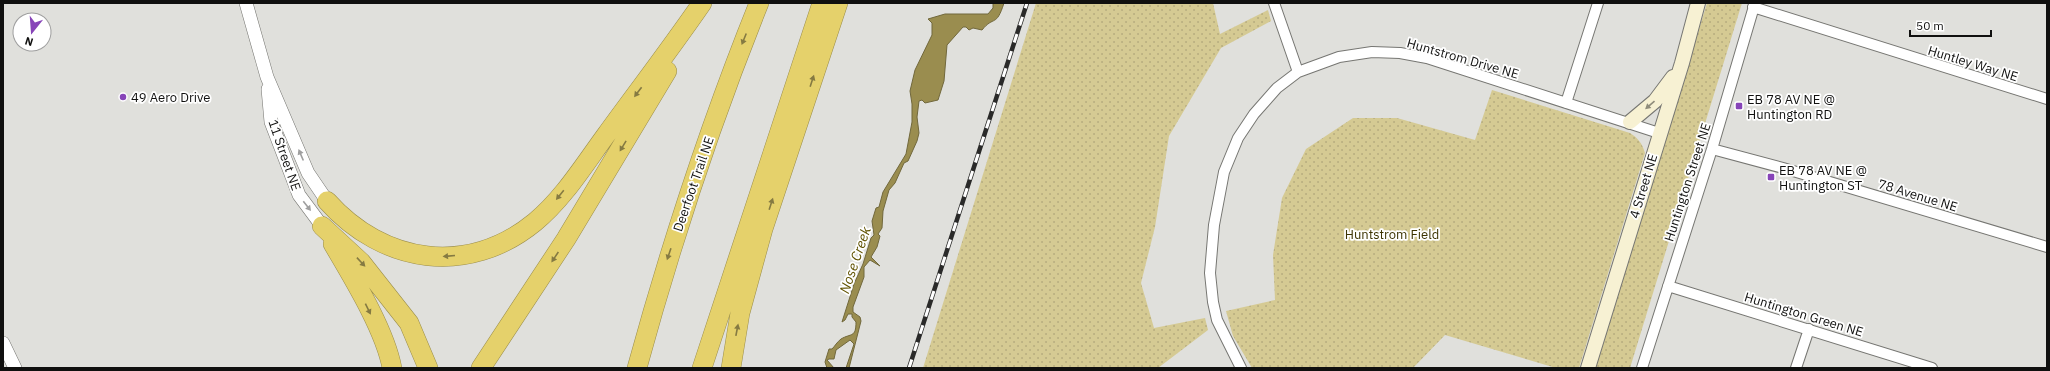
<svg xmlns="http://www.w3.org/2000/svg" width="2050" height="371" viewBox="0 0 2050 371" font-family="'IBM Plex Sans',sans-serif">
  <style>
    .park { fill: url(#park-dots) }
    .water { fill: #9a8d4f; stroke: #71683c }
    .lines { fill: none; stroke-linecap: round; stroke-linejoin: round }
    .minor-casing { stroke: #767672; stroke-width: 12 }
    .tertiary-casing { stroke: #767672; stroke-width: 14 }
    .secondary-casing { stroke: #767672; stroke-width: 16 }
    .motorway-casing { stroke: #9a8d4b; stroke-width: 20 }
    .minor { stroke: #fff; stroke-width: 10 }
    .tertiary { stroke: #fff; stroke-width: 13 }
    .secondary { stroke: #f7f1d3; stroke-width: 14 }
    .motorway { stroke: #e5d16b; stroke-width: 19 }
    .rail-casing { stroke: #2a2a29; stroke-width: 4.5 }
    .rail { stroke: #fff; stroke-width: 3; stroke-dasharray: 9; stroke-linecap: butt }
    .oneway { fill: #857a42 }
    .oneway2 { fill: #8f8c7b }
    .oneway3 { fill: #9f9f9f }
    .poi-dot { fill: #8744b8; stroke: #fff; stroke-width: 1.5 }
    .labels { text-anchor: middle; stroke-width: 3.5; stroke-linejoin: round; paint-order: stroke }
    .street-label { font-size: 13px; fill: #10100f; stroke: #fff }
    .poi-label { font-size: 13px; fill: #10100f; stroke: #fff; text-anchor: start }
    .park-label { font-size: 13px; fill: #3c3300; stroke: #fff }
    .water-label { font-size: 14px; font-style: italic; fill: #625403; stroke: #fff }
  </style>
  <defs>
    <pattern id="park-dots" width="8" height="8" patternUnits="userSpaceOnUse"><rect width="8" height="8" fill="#d5ca93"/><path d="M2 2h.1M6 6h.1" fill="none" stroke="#b6ac7e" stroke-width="1.8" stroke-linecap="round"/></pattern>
  </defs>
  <rect width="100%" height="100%" fill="#e0e0dc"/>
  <path class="park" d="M 1036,3 L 1213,3 L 1220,34 L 1268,10 L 1271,21 L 1221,48 L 1169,136 L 1155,227 L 1141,283 L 1154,328 L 1205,318 L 1208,330 L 1158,368 L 923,368 Z
    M 1707,3 L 1742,3 L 1630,368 L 1595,368 Z
    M 1492,90 L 1630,133 C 1638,138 1642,143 1645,153 L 1579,368 L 1556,368 L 1445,335 L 1413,368 L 1252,368 L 1233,336 L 1226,311 L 1275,300 L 1273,255 L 1282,198 L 1306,149 L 1353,118 L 1397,118 L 1475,140 Z"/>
  <path class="water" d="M 993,3 L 1004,3 C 996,28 994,15 982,30 L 973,28 L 969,30 L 966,27 L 963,27 L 947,45 L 944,81 L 938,100 L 925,103 L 922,100 L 919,101 L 917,117 L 919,133 L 917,141 L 908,161 L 904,163 L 895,183 L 889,190 L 883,211 L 882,228 L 878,234 L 880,236 L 877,247 L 871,257 L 880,266 L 870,260 L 864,267 L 864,277 L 853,307 L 853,312 L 860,317 L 861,321 L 849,368 L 846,368 L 854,344 L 850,340 L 836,350 L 834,359 L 829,359 L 827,360 L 834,368 L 827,368 L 825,362 L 829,349 L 832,349 C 835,346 837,342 841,339 C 851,333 856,338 856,322 L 852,317 L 852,314 L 848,314 L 845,320 L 842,322 L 854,284 L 863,264 L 871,238 L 874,235 L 872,221 L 876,208 L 879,207 L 883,192 L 906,154 L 912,122 L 912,104 L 910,91 L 915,70 L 932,35 L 932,23 L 928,19 L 945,14 L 988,14 L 993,8 Z"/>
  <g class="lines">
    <defs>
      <path id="minor" d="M 1274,3 L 1298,72
        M 1753,7 L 2047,99
        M 1566,103 L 1598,3
        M 1712,149 L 1783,168 L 2047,247
        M 1668,286 L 1932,368
        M 1241,368 L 1217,320 L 1213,302 L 1210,273 L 1214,225 L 1224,172 L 1238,138 L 1254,114 L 1277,88 L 1298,72 L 1339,57 L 1372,52 L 1400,53 L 1427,58 L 1659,133
        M 1642,368 L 1712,149 L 1755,3
        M 1796,368 L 1809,329"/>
      <path id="tertiary" d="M 246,3 L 267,77 L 308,173 L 327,201
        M 268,89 L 271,122 L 299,195 L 322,226
        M 3,343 L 15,368"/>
      <path id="secondary" d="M 1630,122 L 1655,101 L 1673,77
        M 1588,368 L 1682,63 L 1698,3"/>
      <path id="motorway" d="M 327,201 C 383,264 468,277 535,222 C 563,199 584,165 606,135 C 638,91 671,48 702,3
        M 322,226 L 361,262 L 409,323 L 428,368
        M 333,244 C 353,278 385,330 392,368
        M 481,368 L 566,239 L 667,71
        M 637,368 C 671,244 711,122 759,3
        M 702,368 L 822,3
        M 731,368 L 740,313 L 763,229 L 838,3"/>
    </defs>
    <use href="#minor" class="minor-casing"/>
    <use href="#tertiary" class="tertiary-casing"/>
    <use href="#secondary" class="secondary-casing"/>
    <use href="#motorway" class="motorway-casing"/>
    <use href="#minor" class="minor"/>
    <use href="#tertiary" class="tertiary"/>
    <use href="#secondary" class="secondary"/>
    <use href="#motorway" class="motorway"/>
    <defs>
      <path id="rail" d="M 909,368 L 1027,3"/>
    </defs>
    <use href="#rail" class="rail-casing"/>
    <use href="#rail" class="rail"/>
  </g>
  <defs><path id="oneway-solid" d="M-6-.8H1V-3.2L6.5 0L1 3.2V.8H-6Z"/></defs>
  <g class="oneway">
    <use href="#oneway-solid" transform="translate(744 39) rotate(112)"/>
    <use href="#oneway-solid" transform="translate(812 81) rotate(-72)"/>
    <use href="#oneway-solid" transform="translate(638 92) rotate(127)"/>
    <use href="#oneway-solid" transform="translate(623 146) rotate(121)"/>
    <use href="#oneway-solid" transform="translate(560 195) rotate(129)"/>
    <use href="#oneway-solid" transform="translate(771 204) rotate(-72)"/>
    <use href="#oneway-solid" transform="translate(669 254) rotate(109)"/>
    <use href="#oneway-solid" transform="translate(449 256) rotate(175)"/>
    <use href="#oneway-solid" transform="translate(555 257) rotate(124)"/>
    <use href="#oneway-solid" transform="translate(361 262) rotate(47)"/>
    <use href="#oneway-solid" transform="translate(368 309) rotate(64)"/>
    <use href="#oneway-solid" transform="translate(737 330) rotate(-79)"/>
  </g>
  <use class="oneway2" href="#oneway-solid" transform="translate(1650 105) rotate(139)"/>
  <g class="oneway3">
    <use href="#oneway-solid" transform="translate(301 155) rotate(-113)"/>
    <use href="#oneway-solid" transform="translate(307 206) rotate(52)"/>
  </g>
  <g class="poi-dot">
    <circle cx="123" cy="97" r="4"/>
    <rect x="1735" y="102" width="8" height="8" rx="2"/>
    <rect x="1767" y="173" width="8" height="8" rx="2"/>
  </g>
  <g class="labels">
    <g class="street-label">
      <text transform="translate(1463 58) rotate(16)" y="5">Huntstrom Drive NE</text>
      <text transform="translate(1973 63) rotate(17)" y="5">Huntley Way NE</text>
      <text transform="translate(285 155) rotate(71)" y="5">11 Street NE</text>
      <text transform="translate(1687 182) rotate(-72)" y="5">Huntington Street NE</text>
      <text transform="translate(693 184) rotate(-71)" y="5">Deerfoot Trail NE</text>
      <text transform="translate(1643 186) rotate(-73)" y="5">4 Street NE</text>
      <text transform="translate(1918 195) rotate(17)" y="5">78 Avenue NE</text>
      <text transform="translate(1804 314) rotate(17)" y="5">Huntington Green NE</text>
    </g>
    <g class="poi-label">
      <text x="131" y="102">49 Aero Drive</text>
      <text x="1747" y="104">EB 78 AV NE @<tspan x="1747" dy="15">Huntington RD</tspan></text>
      <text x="1779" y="175">EB 78 AV NE @<tspan x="1779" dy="15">Huntington ST</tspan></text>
    </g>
    <g class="park-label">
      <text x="1392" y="239">Huntstrom Field</text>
    </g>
    <g class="water-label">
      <text transform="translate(855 260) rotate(-71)" y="5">Nose Creek</text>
    </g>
  </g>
  <rect width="2050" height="371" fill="none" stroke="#10100f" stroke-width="8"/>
  <g transform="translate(32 32) rotate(197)"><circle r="19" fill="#ffffff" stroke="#9f9f9f"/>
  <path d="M0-3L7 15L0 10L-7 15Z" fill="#8744b8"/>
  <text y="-6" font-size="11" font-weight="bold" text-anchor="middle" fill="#10100f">N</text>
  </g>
  <path d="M1910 30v6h81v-6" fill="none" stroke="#10100f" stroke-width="2"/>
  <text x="1916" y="30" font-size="12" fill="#10100f" stroke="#ffffff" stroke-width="3" paint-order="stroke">50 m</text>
</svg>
